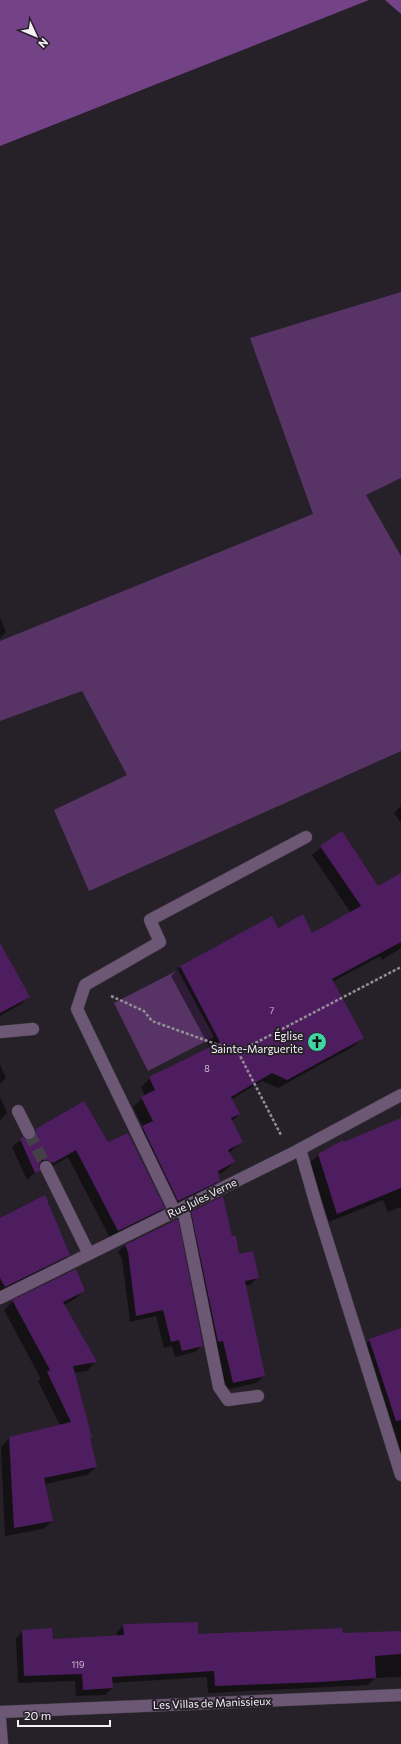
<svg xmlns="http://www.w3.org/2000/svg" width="401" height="1744" viewBox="0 0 401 1744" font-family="Commissioner,sans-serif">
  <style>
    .green { fill: #573465 }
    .forest { fill: #744287 }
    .shadow { fill: #0007 }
    .building { fill: #4e1d60 }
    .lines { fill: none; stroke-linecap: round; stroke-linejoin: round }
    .minor-tunnel { stroke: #453f48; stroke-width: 12; stroke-dasharray: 12 6; stroke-linecap: butt }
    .minor-casing { stroke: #433d46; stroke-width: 13 }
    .path { stroke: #948e95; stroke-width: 2.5; stroke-dasharray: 3 2; stroke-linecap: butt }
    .minor { stroke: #6c5775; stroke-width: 12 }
    .labels { text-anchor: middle; stroke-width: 4; stroke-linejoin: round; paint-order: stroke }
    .number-label { font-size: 9px; fill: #ccbcd1 }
    .poi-label { font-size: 11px; fill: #f6f1f7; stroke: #262029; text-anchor: end }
    .street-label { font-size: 11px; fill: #f6f1f7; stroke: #262029 }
  </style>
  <rect width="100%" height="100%" fill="#262029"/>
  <path class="green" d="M 401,292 L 401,478 L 366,495 L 401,556 L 401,751 L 89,891 L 54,810 L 127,775 L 82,691 L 0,721 L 0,641 L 313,514 L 250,338 Z
    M 178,970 L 214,1037 L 148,1071 L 114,1003 Z"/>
  <path class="forest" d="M 0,0 L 369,0 L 0,146 Z
    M 385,0 L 401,0 L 401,14 Z"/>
  <path class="shadow" d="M 0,617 L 6,632 L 0,638 Z
    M 401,806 L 401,823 L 394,813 Z
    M 321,847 L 378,887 L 401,874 L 401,948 L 382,960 L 380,956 L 332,982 L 363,1037 L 354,1046 L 278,1088 L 262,1081 L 232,1099 L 239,1114 L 231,1122 L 241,1142 L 229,1153 L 234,1162 L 225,1171 L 217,1175 L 219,1181 L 210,1190 L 169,1210 L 134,1136 L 143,1127 L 133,1107 L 145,1096 L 141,1087 L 150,1078 L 210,1048 L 171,976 L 180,967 L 272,918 L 278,929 L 312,934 L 351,913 L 312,855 Z
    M 0,964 L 28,997 L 21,1004 L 0,1016 Z
    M 0,1064 L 6,1078 L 0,1084 Z
    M 0,1097 L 7,1113 L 0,1120 Z
    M 401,1119 L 401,1209 L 400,1207 L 388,1212 L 383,1200 L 329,1222 L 310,1163 L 318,1155 Z
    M 36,1130 L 108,1143 L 164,1208 L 156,1216 L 110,1238 L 68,1157 L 44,1171 L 38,1166 L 38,1170 L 27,1180 L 12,1147 L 23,1138 L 29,1142 L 28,1138 Z
    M 192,1212 L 231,1237 L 239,1255 L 258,1277 L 250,1285 L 245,1286 L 264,1376 L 256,1383 L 225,1390 L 185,1220 Z
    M 0,1219 L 69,1255 L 62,1262 L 0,1293 Z
    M 125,1245 L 202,1345 L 195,1352 L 175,1357 L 172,1346 L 164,1348 L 156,1316 L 130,1322 L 122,1259 L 118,1252 Z
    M 84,1290 L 75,1299 L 64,1305 L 95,1362 L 87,1371 L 74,1373 L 96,1467 L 87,1475 L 45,1484 L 52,1521 L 43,1529 L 5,1536 L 1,1447 L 9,1438 L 60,1425 L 38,1381 L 41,1379 L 4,1310 L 13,1301 Z
    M 401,1330 L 401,1466 L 362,1348 L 370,1340 Z
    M 124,1625 L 197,1635 L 342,1634 L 401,1632 L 401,1677 L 375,1678 L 368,1685 L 208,1693 L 207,1677 L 112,1683 L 112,1688 L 105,1695 L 76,1696 L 75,1681 L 18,1683 L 16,1638 L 23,1631 L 52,1640 L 117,1636 L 117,1632 Z"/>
  <path class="building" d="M 342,831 L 378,886 L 401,873 L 401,942 L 332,979 L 364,1038 L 287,1080 L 272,1073 L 231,1097 L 240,1114 L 231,1118 L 243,1142 L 228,1150 L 235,1162 L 218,1171 L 220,1181 L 178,1201 L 142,1126 L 153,1121 L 141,1097 L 155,1090 L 149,1077 L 220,1042 L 180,966 L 272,916 L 278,928 L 303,914 L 312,933 L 361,906 L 320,846 Z
    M 0,943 L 30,997 L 0,1013 Z
    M 84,1101 L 108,1142 L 128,1133 L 165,1208 L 118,1231 L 76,1150 L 53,1163 L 47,1160 L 42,1160 L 39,1166 L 40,1171 L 35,1173 L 20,1139 L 23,1137 L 28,1140 L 33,1139 L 36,1134 L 36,1129 Z
    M 401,1118 L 401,1188 L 337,1214 L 318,1154 L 343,1140 L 344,1142 Z
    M 45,1195 L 70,1255 L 5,1287 L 0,1278 L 0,1218 Z
    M 223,1196 L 232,1236 L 236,1236 L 239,1254 L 253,1251 L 259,1278 L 245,1281 L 265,1376 L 233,1383 L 223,1341 L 218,1342 L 191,1212 Z
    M 178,1219 L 203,1346 L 182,1351 L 179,1340 L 171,1342 L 163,1310 L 136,1316 L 128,1252 L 125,1245 Z
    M 76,1269 L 85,1291 L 63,1302 L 97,1362 L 73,1366 L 92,1438 L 90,1438 L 97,1467 L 44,1478 L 53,1521 L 14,1528 L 9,1437 L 71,1422 L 47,1372 L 50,1370 L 12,1300 Z
    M 401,1328 L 401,1420 L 396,1421 L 369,1339 Z
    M 198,1622 L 198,1634 L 342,1628 L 343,1633 L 401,1631 L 401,1654 L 375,1656 L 376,1678 L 321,1682 L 215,1686 L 214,1671 L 112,1677 L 113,1688 L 83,1690 L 82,1674 L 24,1676 L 22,1630 L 52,1628 L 53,1639 L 124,1635 L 123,1624 Z"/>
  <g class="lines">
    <path class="minor-tunnel" d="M 29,1133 L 46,1167"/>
    <defs>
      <path id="minor" d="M 0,1032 L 33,1029
        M 18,1111 L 29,1133
        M 300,1149 L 317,1208 L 401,1475
        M 46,1167 L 89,1254
        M 183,1208 L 219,1387 L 228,1400 L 258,1396
        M 175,1212 L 77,1009 L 85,985 L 160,942 L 150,920 L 306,837
        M 0,1298 L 291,1154 L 401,1095
        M 0,1712 L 401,1695
        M 0,1719 L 2,1744"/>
    </defs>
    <use href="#minor" class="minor-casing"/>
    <path class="path" d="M 111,996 L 144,1011 L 152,1021 L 238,1052 L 401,967
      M 238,1052 L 281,1135"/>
    <use href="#minor" class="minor"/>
  </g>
  <defs>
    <symbol id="church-disc" viewBox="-11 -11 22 22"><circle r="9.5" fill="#3fd4a2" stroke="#262029"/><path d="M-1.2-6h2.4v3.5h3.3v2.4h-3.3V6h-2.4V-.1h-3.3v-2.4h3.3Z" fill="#111"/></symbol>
  </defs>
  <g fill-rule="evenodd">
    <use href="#church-disc" x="306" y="1031" width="22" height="22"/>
  </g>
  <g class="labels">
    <g class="number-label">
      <text x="272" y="1014">7</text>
      <text x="207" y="1072">8</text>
      <text x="78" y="1668">119</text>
    </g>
    <g class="poi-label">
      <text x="303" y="1040">Église<tspan x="303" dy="13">Sainte-Marguerite</tspan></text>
    </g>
    <g class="street-label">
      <text transform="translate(202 1198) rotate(-26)" y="4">Rue Jules Verne</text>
      <text transform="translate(212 1703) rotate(-2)" y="4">Les Villas de Manissieux</text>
    </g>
  </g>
  <g transform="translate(36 36) rotate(134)" stroke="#262029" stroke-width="3" paint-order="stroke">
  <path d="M0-3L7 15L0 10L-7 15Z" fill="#f6f1f7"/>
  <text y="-6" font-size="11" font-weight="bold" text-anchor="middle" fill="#f6f1f7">N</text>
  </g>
  <path d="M18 1720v6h92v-6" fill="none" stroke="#f6f1f7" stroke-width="2"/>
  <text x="24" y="1720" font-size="12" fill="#f6f1f7" stroke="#262029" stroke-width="3" paint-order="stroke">20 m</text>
</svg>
